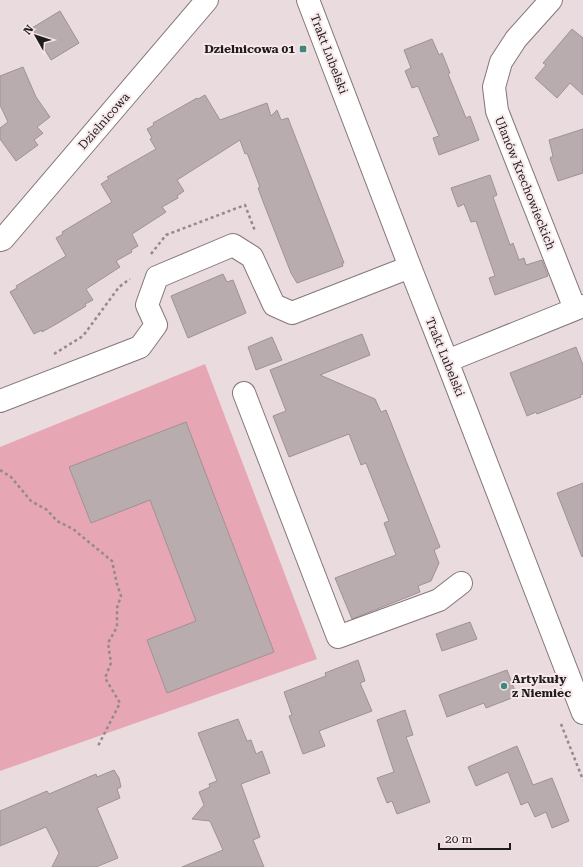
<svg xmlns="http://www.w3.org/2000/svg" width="583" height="867" viewBox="0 0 583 867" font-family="'Roboto Serif',serif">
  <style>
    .green { fill: #e7a6b4 }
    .building { fill: #b9acae; stroke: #9f9294 }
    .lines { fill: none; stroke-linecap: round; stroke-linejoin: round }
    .minor-casing { stroke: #847779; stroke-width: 24 }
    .path { stroke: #948a8c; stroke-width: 2.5; stroke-dasharray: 3 3; stroke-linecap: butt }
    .minor { stroke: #fff; stroke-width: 22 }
    .poi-dot { fill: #41877e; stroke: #f6e8eb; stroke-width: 1.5 }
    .labels { text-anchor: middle; stroke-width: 4; stroke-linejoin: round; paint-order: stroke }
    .poi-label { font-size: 12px; font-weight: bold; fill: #201b1c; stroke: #f6e8eb; text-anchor: end }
    .street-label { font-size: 12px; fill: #201b1c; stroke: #f6e8eb }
  </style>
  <rect width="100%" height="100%" fill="#e9dbde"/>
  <path class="green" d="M 205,364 L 317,659 L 0,771 L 0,447 Z"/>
  <path class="building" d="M 60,11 L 79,43 L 51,60 L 32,28 Z
    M 572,29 L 583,38 L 583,95 L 570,83 L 557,98 L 535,78 L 546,65 L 543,63 Z
    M 432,39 L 439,55 L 442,53 L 450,73 L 448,74 L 466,118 L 470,116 L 479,140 L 439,155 L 433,138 L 439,136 L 418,86 L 412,88 L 405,71 L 411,68 L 404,50 Z
    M 23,67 L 36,97 L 50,117 L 37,127 L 43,133 L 34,140 L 38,145 L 16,161 L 0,139 L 0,128 L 8,122 L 0,105 L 0,76 Z
    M 205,95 L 220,120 L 267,103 L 271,116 L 277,110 L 281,120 L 288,118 L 344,263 L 342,263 L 343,266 L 297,283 L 291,273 L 264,204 L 258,188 L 260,187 L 247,153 L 245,154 L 240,140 L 177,180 L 184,191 L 177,196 L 178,198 L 162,207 L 166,212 L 132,234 L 138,246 L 131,250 L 132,252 L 116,261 L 120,267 L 86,289 L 93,300 L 85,304 L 86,306 L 58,323 L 42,332 L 42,330 L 34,334 L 10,292 L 17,288 L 16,286 L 66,256 L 56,238 L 63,234 L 62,232 L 112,202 L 101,184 L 109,179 L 107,177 L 156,149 L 150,139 L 152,138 L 147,129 L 154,125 L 153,123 L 197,98 L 198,99 Z
    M 583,129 L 583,173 L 558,181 L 550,158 L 553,156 L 549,140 Z
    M 490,175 L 497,195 L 493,197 L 510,245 L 513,243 L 519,260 L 524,258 L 526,265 L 542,260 L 548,276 L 495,295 L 489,278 L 495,276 L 476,221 L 471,222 L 464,204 L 458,207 L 451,188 Z
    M 223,274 L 227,282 L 233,280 L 246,313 L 188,338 L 171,296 Z
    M 362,334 L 370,355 L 320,375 L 375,399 L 381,412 L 386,410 L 440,547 L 434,550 L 439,563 L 431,581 L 418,586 L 420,592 L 352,619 L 335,578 L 396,555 L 384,523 L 389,521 L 366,463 L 361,465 L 349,434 L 289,457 L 273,416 L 286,411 L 270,370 Z
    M 272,337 L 282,360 L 256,370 L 248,347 Z
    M 576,347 L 583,365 L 583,394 L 580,395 L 581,397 L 537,414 L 536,412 L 527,416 L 510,373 Z
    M 186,422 L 274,652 L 167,693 L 147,640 L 196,621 L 150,500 L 91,523 L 69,467 Z
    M 583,483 L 583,556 L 582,557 L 557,493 Z
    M 470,622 L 477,639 L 442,651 L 436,634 Z
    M 358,660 L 365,681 L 360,683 L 372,711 L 319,731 L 325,746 L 303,754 L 289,716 L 292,715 L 284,692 L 326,676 L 325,673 Z
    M 507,670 L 517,696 L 486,708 L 484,703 L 447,717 L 439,695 Z
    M 405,710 L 413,735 L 406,737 L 430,802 L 397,814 L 392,801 L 387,803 L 377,778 L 394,772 L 377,720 Z
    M 238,719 L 247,741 L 251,740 L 256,754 L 262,751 L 270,773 L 241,784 L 260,837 L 253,840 L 264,867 L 182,867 L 223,850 L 210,821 L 192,819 L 204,805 L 199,792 L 210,787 L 209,784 L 217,781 L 198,733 Z
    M 517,746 L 533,785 L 552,778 L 569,821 L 552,828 L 546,812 L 535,817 L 528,802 L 521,805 L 508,772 L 476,786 L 468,767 Z
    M 114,770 L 119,778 L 121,787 L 117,789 L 120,798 L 97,808 L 118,858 L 96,867 L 52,867 L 59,853 L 46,827 L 0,846 L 0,811 L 47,791 L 49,794 L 96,774 L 97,777 Z"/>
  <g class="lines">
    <defs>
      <path id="minor" d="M 308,0 L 410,267 L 447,361 L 583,713
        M 551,0 L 516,39 L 501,62 L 494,87 L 497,111 L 575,309
        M 0,240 L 3,239 L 207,0
        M 447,361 L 583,306
        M 244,393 L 338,637 L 439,600 L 461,583
        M 0,401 L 140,347 L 156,325 L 147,305 L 157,277 L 233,245 L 252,257 L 274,305 L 292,313 L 410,267"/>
    </defs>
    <use href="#minor" class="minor-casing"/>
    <path class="path" d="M 151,254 L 166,235 L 245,205 L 255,231
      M 54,354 L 83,336 L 119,287 L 130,279
      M 0,470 L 11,477 L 31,501 L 47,510 L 57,521 L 73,529 L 112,561 L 117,584 L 121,596 L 117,608 L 117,627 L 108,643 L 111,663 L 105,678 L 120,703 L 98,746
      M 561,724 L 583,780"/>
    <use href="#minor" class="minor"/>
  </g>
  <g class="poi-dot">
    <rect x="299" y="45" width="8" height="8" rx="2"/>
    <circle cx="504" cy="686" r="4"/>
  </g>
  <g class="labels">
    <g class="poi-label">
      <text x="295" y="53">Dzielnicowa 01</text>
      <text x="512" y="683" text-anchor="start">Artykuły<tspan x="512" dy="14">z Niemiec</tspan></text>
    </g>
    <g class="street-label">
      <text transform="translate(329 54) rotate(69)" y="4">Trakt Lubelski</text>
      <text transform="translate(104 121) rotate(-49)" y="4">Dzielnicowa</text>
      <text transform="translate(525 183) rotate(68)" y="4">Ułanów Krechowieckich</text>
      <text transform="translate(445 357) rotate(68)" y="4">Trakt Lubelski</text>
    </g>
  </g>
  <g transform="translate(36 36) rotate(309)" stroke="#f6e8eb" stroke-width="3" paint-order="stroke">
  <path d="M0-3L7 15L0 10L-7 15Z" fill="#201b1c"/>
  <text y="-6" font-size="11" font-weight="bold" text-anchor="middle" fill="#201b1c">N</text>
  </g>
  <path d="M439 843v6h71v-6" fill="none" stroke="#201b1c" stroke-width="2"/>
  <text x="445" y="843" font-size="12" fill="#201b1c" stroke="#f6e8eb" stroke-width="3" paint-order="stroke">20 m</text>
</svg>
